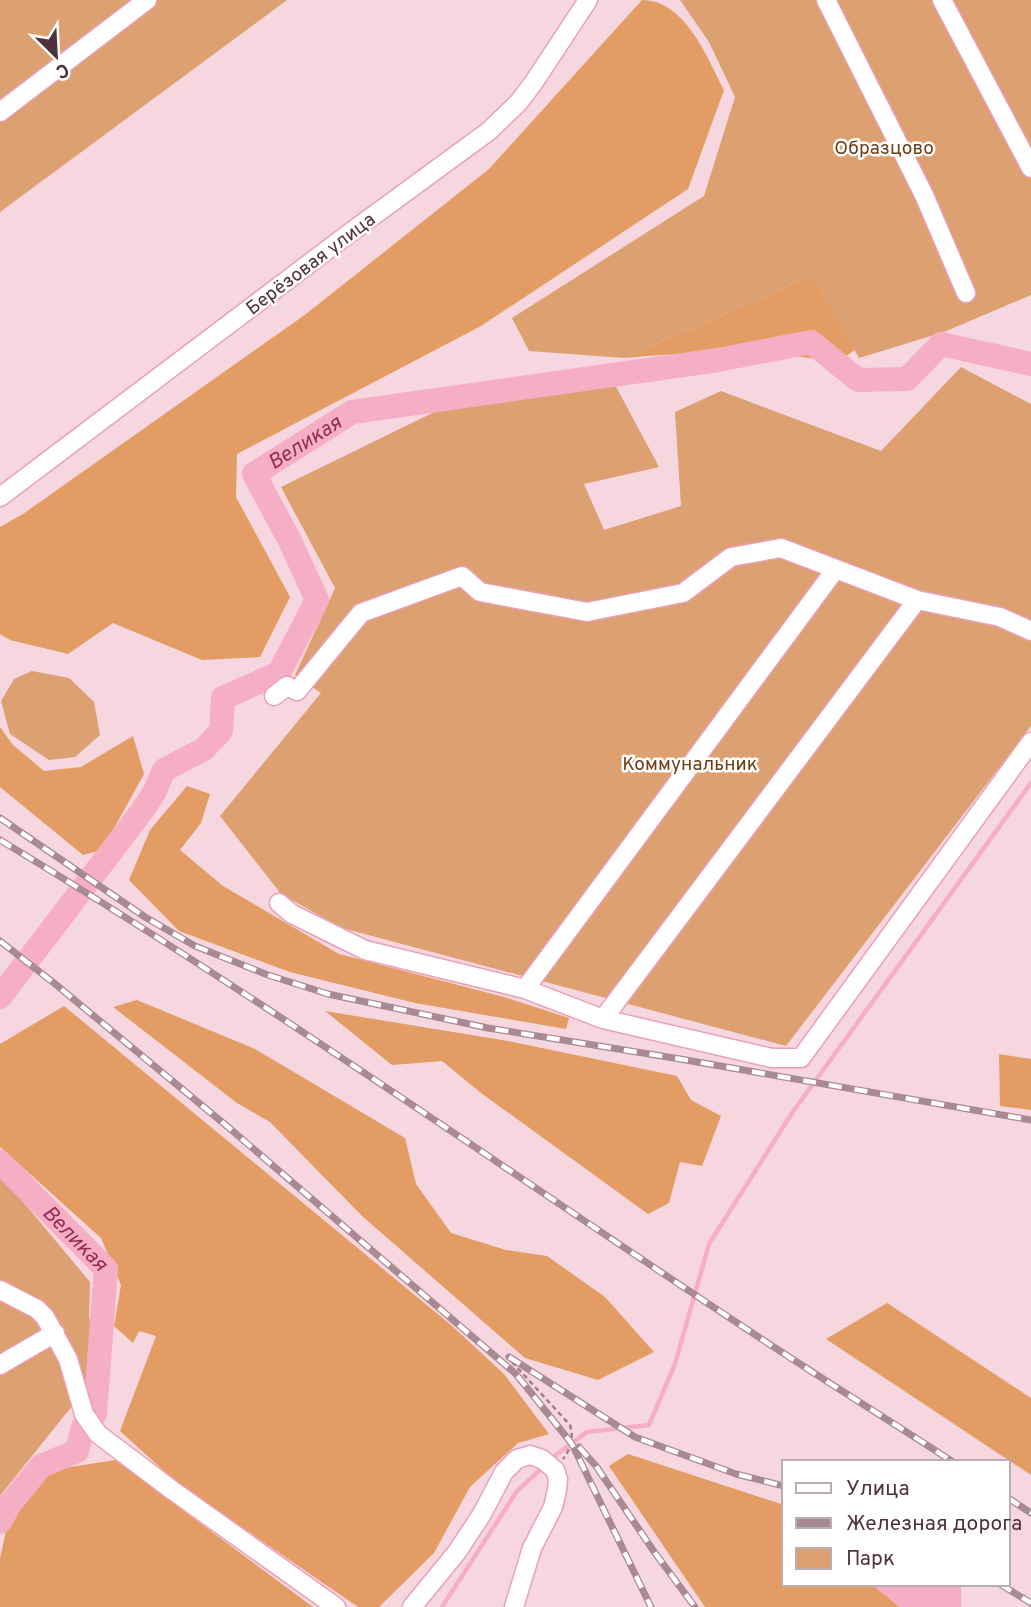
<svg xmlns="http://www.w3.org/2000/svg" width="1031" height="1607" viewBox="0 0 1031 1607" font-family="Overpass,sans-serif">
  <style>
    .green { fill: #dca071 }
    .forest { fill: #e39c64 }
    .water { fill: #f6aec5 }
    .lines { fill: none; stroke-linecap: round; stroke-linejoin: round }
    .stream { stroke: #f6aec5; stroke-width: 4.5 }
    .river { stroke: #f6aec5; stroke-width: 24 }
    .minor-casing { stroke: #eba0b8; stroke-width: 21 }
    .path { stroke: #9d7e88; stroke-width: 2.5; stroke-dasharray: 5 3.5; stroke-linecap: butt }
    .minor { stroke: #fff; stroke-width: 18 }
    .rail-casing { stroke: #a98a93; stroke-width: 7 }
    .rail { stroke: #fff; stroke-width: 4.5; stroke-dasharray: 13; stroke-linecap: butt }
    .labels { text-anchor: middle; stroke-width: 5; stroke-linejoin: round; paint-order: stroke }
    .park-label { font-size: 19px; fill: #6d3f15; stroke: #fff }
    .street-label { font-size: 19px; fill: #4f313b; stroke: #fff }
    .water-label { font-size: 21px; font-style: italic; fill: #912b56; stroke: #fff }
  </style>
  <rect width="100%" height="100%" fill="#f6d6df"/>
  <path class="green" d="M 0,0 L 287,0 L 0,212 Z
    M 680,0 L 1031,0 L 1031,295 L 944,332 L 859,358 L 813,275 L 624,358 L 529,351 L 512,318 L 704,196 L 735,97 L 709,42 Z
    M 961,367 L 1031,404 L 1031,726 L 786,1046 L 342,928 L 281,894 L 220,816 L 321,693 L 295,675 L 335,588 L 281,487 L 465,397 L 613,381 L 659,467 L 584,484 L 604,530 L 681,506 L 675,412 L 721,391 L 881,451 Z
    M 32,671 L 69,678 L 94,702 L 100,735 L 75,757 L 49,760 L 10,734 L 1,701 L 14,679 Z
    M 0,1174 L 90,1282 L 89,1316 L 100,1371 L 0,1496 Z"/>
  <path class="forest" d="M 642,0 C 685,0 707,57 724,90 L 688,189 L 481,326 L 237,454 L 236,497 L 290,597 L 260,657 L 202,660 L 113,623 L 68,654 L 10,640 L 0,634 L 0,527 L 23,514 L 306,314 L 489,169 Z
    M 813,275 L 855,350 L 837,362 C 766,349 696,352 624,358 Z
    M 0,727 L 13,745 L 44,771 L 81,767 L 133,736 L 144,774 L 102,850 L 83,855 L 0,787 Z
    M 187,786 L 210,794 L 201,823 L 180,850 L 223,886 L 339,954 L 504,997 L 569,1018 L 566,1029 L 415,1003 L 290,972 L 179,931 L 129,880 L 150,830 Z
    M 137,1000 L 255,1049 L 405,1138 L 416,1184 L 451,1233 L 506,1250 L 547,1256 L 605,1297 L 654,1352 L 598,1380 L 525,1358 L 362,1216 L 270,1122 L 237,1103 L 113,1007 Z
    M 64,1006 L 451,1325 L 504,1374 L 549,1434 L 518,1443 L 470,1487 L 434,1553 L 379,1607 L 358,1607 L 175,1481 L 120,1431 L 156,1336 L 139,1331 L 133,1343 L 114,1326 L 121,1285 L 101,1238 L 0,1147 L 0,1044 Z
    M 325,1011 L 508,1041 L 677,1076 L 691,1100 L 721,1116 L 702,1166 L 680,1162 L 669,1203 L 648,1214 L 481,1093 L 442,1061 L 392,1065 Z
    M 999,1054 L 1031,1059 L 1031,1110 L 1000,1106 Z
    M 887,1303 L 1031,1398 L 1031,1475 L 826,1339 Z
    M 628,1454 L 784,1505 L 784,1584 L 871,1584 L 900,1607 L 705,1607 L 609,1466 Z
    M 115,1460 L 313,1607 L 0,1607 L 0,1559 L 10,1512 L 45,1471 Z"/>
  <path class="water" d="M 871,1584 L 959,1584 L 961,1586 L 961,1607 L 900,1607 Z"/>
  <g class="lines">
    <path class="stream" d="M 552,1458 L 587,1432 L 649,1425 L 675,1364 L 709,1244 L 792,1113 L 1031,783
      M 442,1607 L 517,1491 L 540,1470"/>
    <g class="river">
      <path id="s1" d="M 0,997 L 142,811 L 154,793 L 164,770 L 204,749 L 221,731 L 223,698 L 279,673 L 317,600 L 290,541 L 254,474 L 352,412 L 718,360 L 811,342 L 858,380 L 907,379 L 941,344 L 1031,364"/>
      <path id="s2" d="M 0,1162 L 106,1269 L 95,1414"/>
      <path d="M 0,1522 L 10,1504 L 41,1466 L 77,1451 L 83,1427"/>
    </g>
    <defs>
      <path id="minor" d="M 826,0 L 924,195 L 966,293
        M 942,0 L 1031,168
        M 0,112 L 147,0
        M 0,497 L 347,235 L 489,131 L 519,102 L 534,82 L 588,0
        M 274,696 L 287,686 L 297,691 L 361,613 L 462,576 L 480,592 L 587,612 L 683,593 L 731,557 L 781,548 L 917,600 L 1000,617 L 1031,631
        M 279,903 L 292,914 L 365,950 L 525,989 L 603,1019 L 772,1058 L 801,1058 L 1031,742
        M 525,989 L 835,570
        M 603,1019 L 917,600
        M 0,1290 L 37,1309 L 45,1317 L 68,1359 L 84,1414 L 98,1434 L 172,1490 L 336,1607
        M 0,1365 L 55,1333
        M 412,1607 L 457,1552 L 482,1514 L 504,1472 L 517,1459 L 530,1455 L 542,1459 L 555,1470 L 558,1479 L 557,1490 L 553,1507 L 532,1548 L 514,1607"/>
    </defs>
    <use href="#minor" class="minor-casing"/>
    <path class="path" d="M 512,1362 L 570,1425 C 574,1439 571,1448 563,1459"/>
    <use href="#minor" class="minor"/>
    <defs>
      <path id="rail" d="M 0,818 L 145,917 L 195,946 L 268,975 L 328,994 L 488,1028 L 680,1059 L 1031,1120
        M 0,840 C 256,994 501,1167 751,1332 C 817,1376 886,1418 953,1462
        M 0,941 L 54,983 L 228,1127 L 516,1374 L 572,1444 L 651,1607
        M 509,1357 L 635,1437 L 736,1474 L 784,1486
        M 579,1447 L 596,1466 L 655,1553 L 695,1607
        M 1008,1498 L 1031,1513
        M 1000,1584 L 1031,1603"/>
    </defs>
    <use href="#rail" class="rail-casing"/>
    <use href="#rail" class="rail"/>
  </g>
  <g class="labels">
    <g class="park-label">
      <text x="884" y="154">Образцово</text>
      <text x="690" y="770">Коммунальник</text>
    </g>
    <g class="street-label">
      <text transform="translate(310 263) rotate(-37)" y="7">Берёзовая улица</text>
    </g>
    <g class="water-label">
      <text dy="7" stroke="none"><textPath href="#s1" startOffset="728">Великая</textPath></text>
      <text dy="7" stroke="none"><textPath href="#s2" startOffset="107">Великая</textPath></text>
    </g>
  </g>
  <rect x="782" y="1460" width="228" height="126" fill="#ffffff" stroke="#b9adb1" stroke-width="2"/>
  <rect x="796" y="1483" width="35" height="10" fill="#ffffff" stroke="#b9adb1" stroke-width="2"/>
  <text x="846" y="1495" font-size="21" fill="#4f313b">Улица</text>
  <rect x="796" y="1518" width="35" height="10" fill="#a98a93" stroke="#b9adb1" stroke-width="2"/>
  <text x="846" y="1530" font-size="21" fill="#4f313b">Железная дорога</text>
  <rect x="796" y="1548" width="35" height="21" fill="#dca071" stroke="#b9adb1" stroke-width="2"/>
  <text x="846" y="1565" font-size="21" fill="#4f313b">Парк</text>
  <g transform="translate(56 56) rotate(156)" stroke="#ffffff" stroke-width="5" paint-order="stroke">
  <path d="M0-5L12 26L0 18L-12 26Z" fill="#4f313b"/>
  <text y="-10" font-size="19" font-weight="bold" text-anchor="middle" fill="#4f313b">С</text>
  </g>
</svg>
